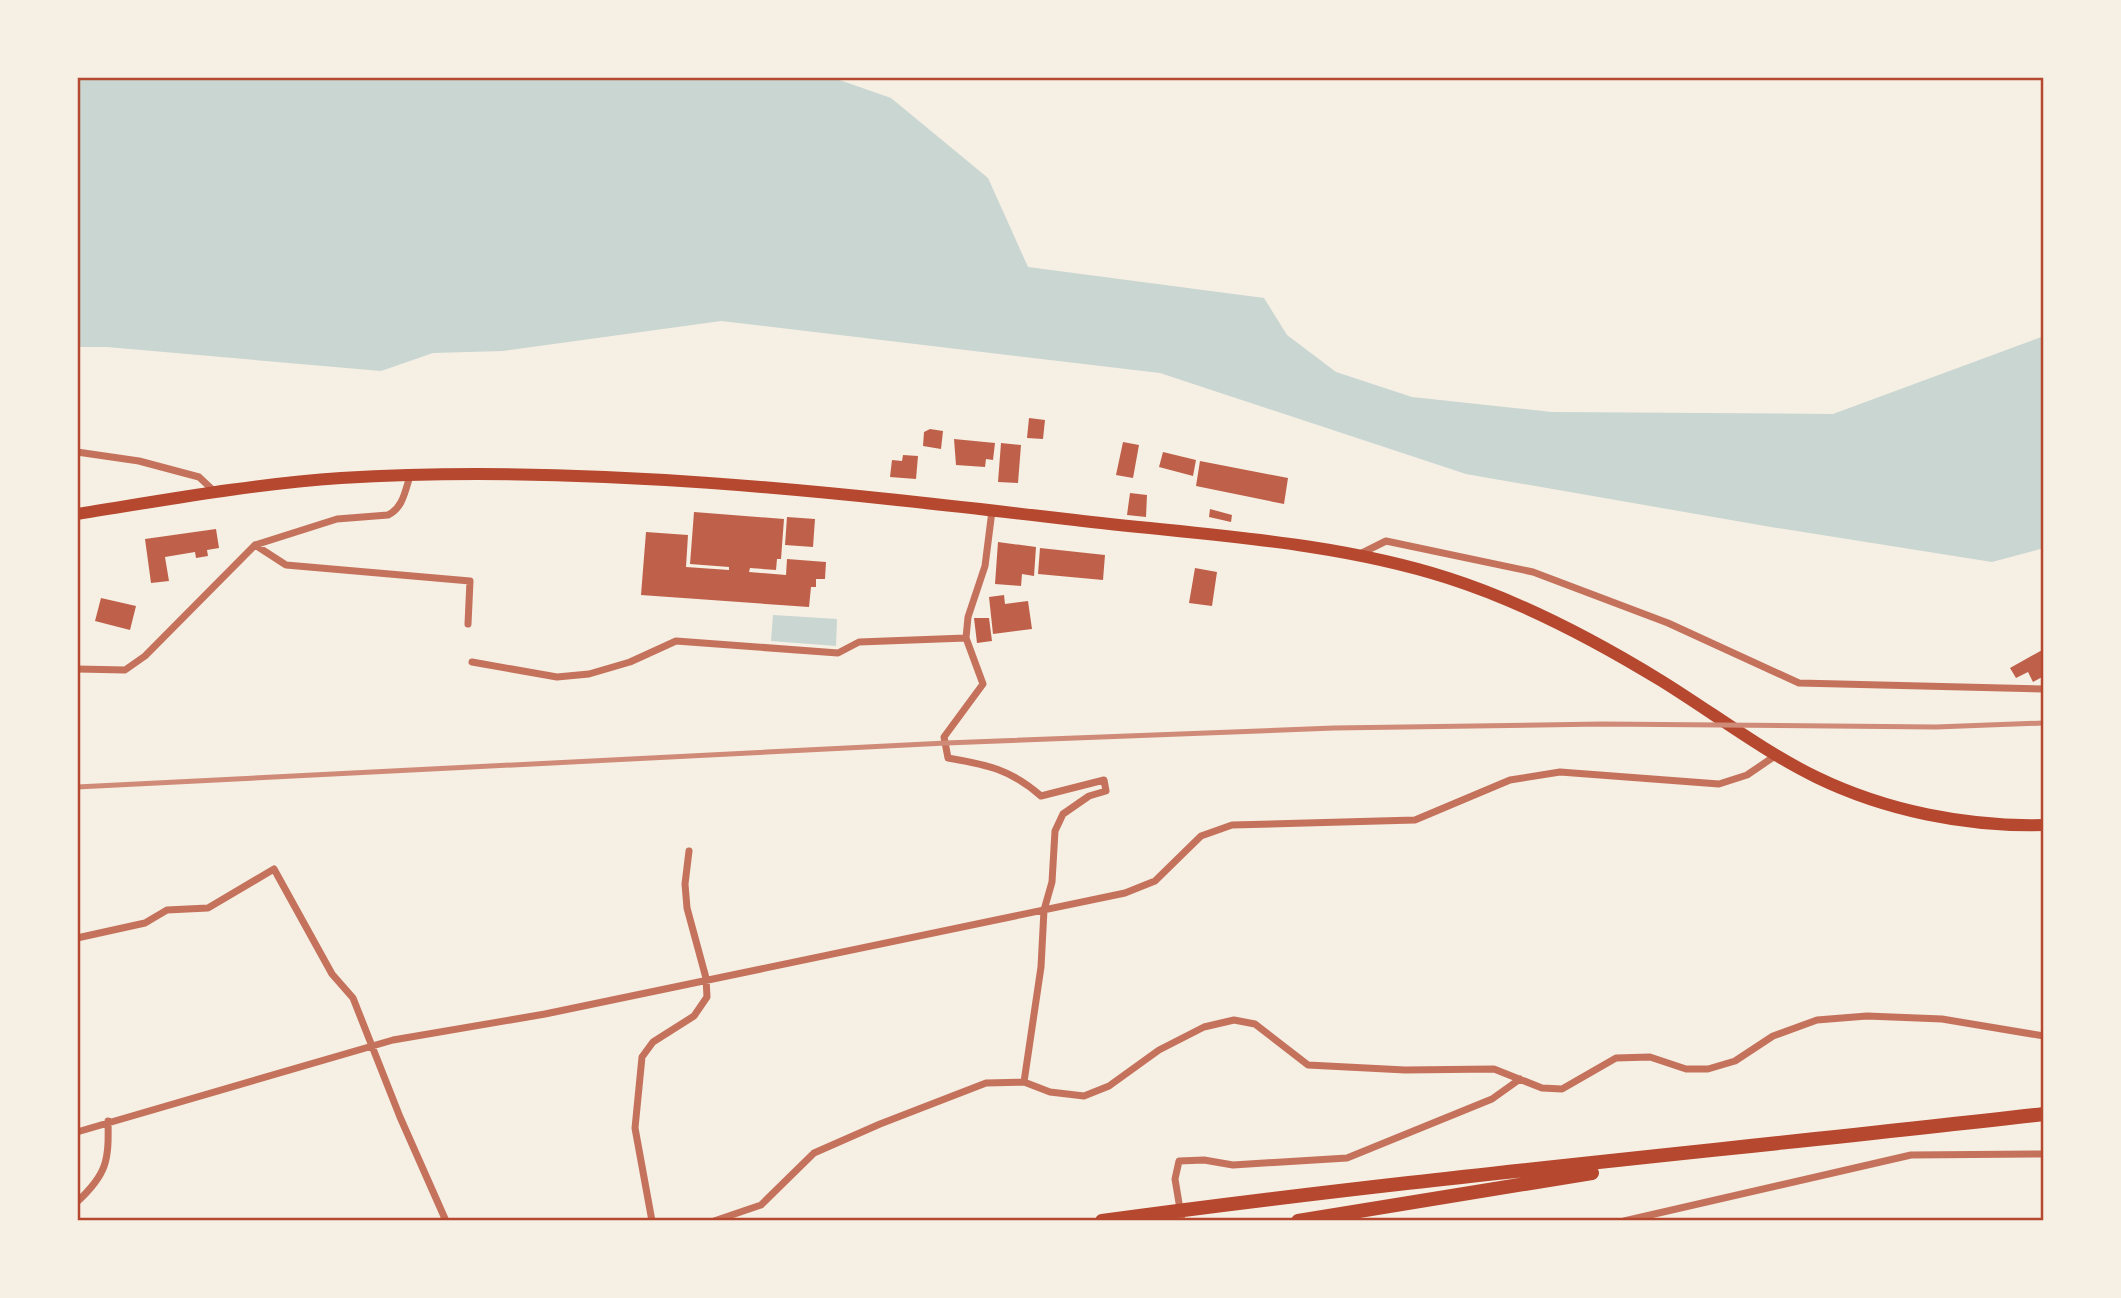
<svg xmlns="http://www.w3.org/2000/svg" width="2121" height="1298" viewBox="0 0 2121 1298" font-family="Overpass,sans-serif">
  <style>
    .water { fill: #c9d6d2 }
    .building { fill: #bf614a }
    .lines { fill: none; stroke-linecap: round; stroke-linejoin: round }
    .minor { stroke: #c5725c; stroke-width: 7 }
    .trunk { stroke: #b5482f; stroke-width: 12 }
    .motorway { stroke: #b5482f; stroke-width: 14 }
    .rail { stroke: #cf8b77; stroke-width: 5 }
    .neatline { fill: none; stroke: #b5482f; stroke-width: 2.5 }
  </style>
  <rect width="100%" height="100%" fill="#f6efe4"/>
  <path class="water" d="M 77,77 L 831,77 L 891,98 L 988,178 L 1028,267 L 1264,298 L 1287,335 L 1336,372 L 1412,397 L 1552,412 L 1833,414 L 2044,336 L 2044,548 L 1992,562 L 1771,527 L 1466,474 L 1160,373 L 721,321 L 503,351 L 433,353 L 381,371 L 107,347 L 77,347 Z
    M 773,615 L 837,619 L 836,646 L 771,641 Z"/>
  <path class="building" d="M 1029,418 L 1045,420 L 1043,439 L 1027,438 Z
    M 930,429 L 943,431 L 941,449 L 923,446 L 924,432 Z
    M 954,439 L 995,443 L 993,460 L 986,459 L 985,467 L 956,465 Z
    M 1123,442 L 1139,445 L 1133,478 L 1116,475 Z
    M 1001,443 L 1021,445 L 1018,483 L 998,482 Z
    M 1163,452 L 1196,460 L 1193,476 L 1159,467 Z
    M 903,455 L 918,456 L 916,479 L 890,477 L 892,460 L 902,461 Z
    M 1200,461 L 1288,478 L 1284,504 L 1196,486 Z
    M 1130,493 L 1147,495 L 1146,517 L 1127,515 Z
    M 1210,509 L 1232,515 L 1231,522 L 1209,517 Z
    M 694,512 L 784,519 L 781,559 L 777,559 L 776,570 L 750,568 L 749,572 L 786,575 L 787,559 L 826,562 L 825,579 L 816,579 L 816,587 L 811,587 L 809,607 L 641,595 L 646,532 L 688,535 L 686,567 L 729,570 L 729,567 L 690,564 Z
    M 787,517 L 815,519 L 813,547 L 785,545 Z
    M 216,529 L 219,548 L 207,550 L 208,556 L 196,558 L 195,552 L 165,557 L 169,581 L 151,583 L 145,539 Z
    M 998,542 L 1036,547 L 1034,576 L 1022,574 L 1021,586 L 995,584 Z
    M 1040,548 L 1105,555 L 1103,580 L 1038,574 Z
    M 1195,568 L 1217,572 L 1212,606 L 1189,603 Z
    M 1004,595 L 1005,604 L 1028,601 L 1032,629 L 993,634 L 989,597 Z
    M 101,598 L 136,606 L 130,630 L 95,621 Z
    M 974,618 L 989,618 L 992,641 L 977,643 Z
    M 2044,649 L 2044,676 L 2033,682 L 2028,672 L 2016,678 L 2010,668 Z"/>
  <g class="lines">
    <path class="minor" d="M 77,452 L 139,461 L 199,477 L 215,492
      M 992,511 L 985,566 L 968,617 L 966,638 L 983,684 L 944,737 L 948,758 C 988,765 1010,769 1041,796 L 1104,780 L 1106,791 L 1089,796 L 1063,814 L 1055,831 L 1052,882 L 1044,910 L 1041,967 L 1024,1082
      M 255,545 L 286,565 L 470,581 L 468,624
      M 1360,554 L 1386,541 L 1533,572 L 1668,623 L 1799,683 L 2044,689
      M 472,662 L 557,677 L 589,674 L 630,662 L 676,641 L 838,653 L 859,642 L 966,638
      M 77,669 L 125,670 L 145,656 L 255,545 L 337,519 L 388,515 C 403,508 405,491 410,476
      M 77,938 L 145,923 L 167,910 L 208,908 L 274,869 L 332,974 L 353,998 L 400,1117 L 446,1221
      M 77,1132 L 393,1040 L 545,1014 L 1125,893 L 1155,881 L 1201,836 L 1232,825 L 1415,820 L 1510,780 L 1560,772 L 1719,784 L 1747,775 L 1775,756
      M 77,1202 C 107,1174 109,1161 108,1121
      M 652,1221 L 635,1128 L 642,1057 L 653,1042 L 694,1016 L 707,997 L 706,978 L 687,908 L 685,884 L 689,851
      M 714,1221 L 761,1205 L 814,1153 L 880,1124 L 986,1083 L 1024,1082 L 1050,1092 L 1084,1096 L 1109,1086 L 1159,1050 L 1204,1027 L 1234,1020 L 1255,1024 L 1308,1065 L 1405,1070 L 1494,1069 L 1542,1088 L 1562,1089 L 1616,1058 L 1650,1057 L 1686,1069 L 1708,1069 L 1735,1061 L 1773,1036 L 1817,1020 L 1867,1016 L 1942,1019 L 2044,1036
      M 1182,1221 L 1175,1179 L 1179,1161 L 1204,1160 L 1233,1165 L 1347,1158 L 1492,1099 L 1520,1079
      M 1624,1221 L 1911,1155 L 2044,1154"/>
    <path class="trunk" d="M 77,514 C 165,500 252,484 341,478 C 583,463 834,492 1075,520 C 1199,535 1329,540 1448,578 C 1523,602 1593,639 1660,680 C 1712,712 1761,750 1816,777 C 1886,811 1967,827 2044,825"/>
    <path class="motorway" d="M 1102,1221 C 1415,1178 1730,1150 2044,1114
      M 1298,1221 L 1592,1173"/>
    <path class="rail" d="M 77,787 L 946,743 L 1334,728 L 1602,724 L 1936,727 L 2044,723"/>
  </g>
  <rect width="2121" height="1298" fill="none" stroke="#f6efe4" stroke-width="158"/>
  <rect x="79" y="79" width="1963" height="1140" class="neatline"/>
</svg>
